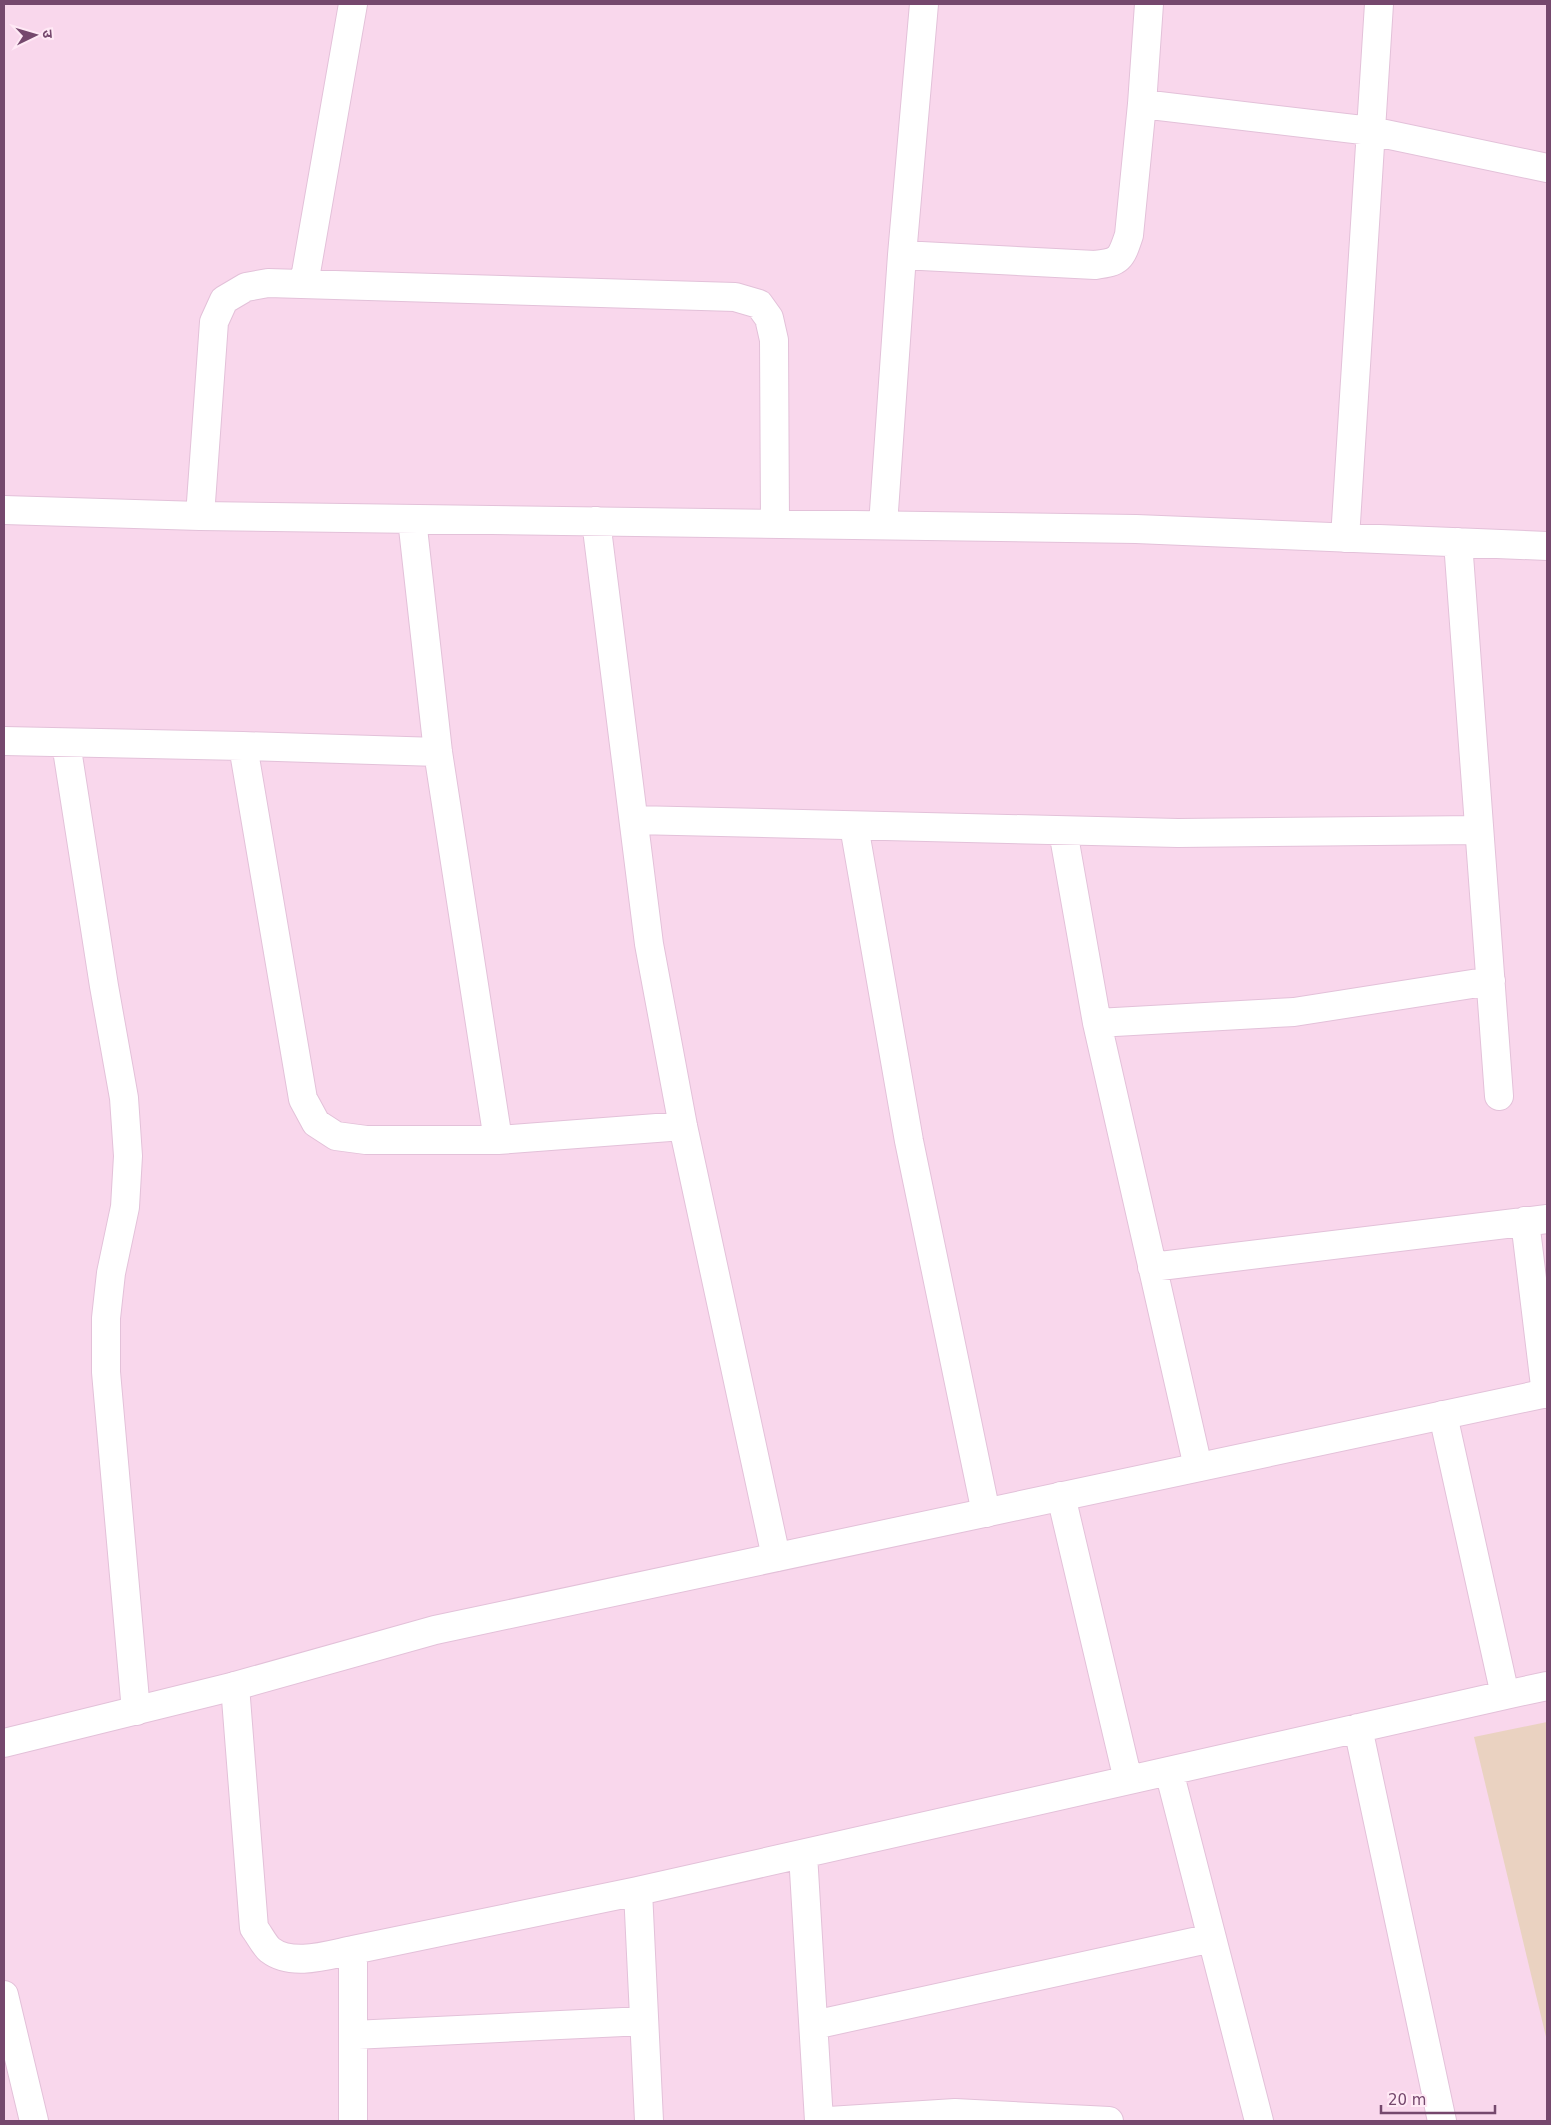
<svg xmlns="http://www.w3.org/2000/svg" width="1551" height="2125" viewBox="0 0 1551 2125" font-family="'DejaVu Sans','Noto Sans Devanagari',sans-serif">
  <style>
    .residential { fill: #f9d7ec }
    .green { fill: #ead2c1 }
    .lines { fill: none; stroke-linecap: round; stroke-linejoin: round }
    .minor-casing { stroke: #e3c1d9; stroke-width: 30 }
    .tertiary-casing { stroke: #e3c1d9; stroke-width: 30 }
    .minor { stroke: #fff; stroke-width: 28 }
    .tertiary { stroke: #fff; stroke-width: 28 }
  </style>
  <rect width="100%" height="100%" fill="#fde2f1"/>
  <path class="residential" d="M 4,4 L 1547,4 L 1547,2121 L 4,2121 Z"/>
  <path class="green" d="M 1547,1722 L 1547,2041 L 1474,1737 Z"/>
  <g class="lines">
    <defs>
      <path id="minor" d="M 1142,104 L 1371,131 L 1547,168
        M 902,255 L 1095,265 C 1120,262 1121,259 1129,235 L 1142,104 L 1149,4
        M 304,284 L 353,4
        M 4,510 L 200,516 L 1136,529 L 1547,546
        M 200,516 L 214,322 L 224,300 L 246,287 L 268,283 L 735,297 L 759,304 L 769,318 L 774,340 L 775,524
        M 412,519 L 438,752 L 498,1140
        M 596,521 L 649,944 L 683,1126 L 776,1557
        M 883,525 L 902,255 L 924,4
        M 1345,538 L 1379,4
        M 1458,542 L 1499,1096
        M 4,741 L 243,746 L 438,752
        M 66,743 L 104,986 L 124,1098 L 128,1156 L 125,1207 L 111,1273 L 106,1318 L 106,1372 L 136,1711
        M 243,746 L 303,1099 L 316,1123 L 336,1136 L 366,1140 L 498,1140 L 683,1126
        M 634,820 L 1178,833 L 1479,830
        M 854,826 L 909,1141 L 986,1513
        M 1063,831 L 1097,1023 L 1198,1467
        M 1097,1023 L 1294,1012 L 1491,981
        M 1525,1221 L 1546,1394
        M 1152,1267 L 1547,1219
        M 1061,1496 L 1128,1780
        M 235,1686 L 254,1928 C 259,1934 264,1945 270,1950 C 292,1967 328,1955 353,1950
        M 1505,1695 L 1547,1686
        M 1358,1728 L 1442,2121
        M 1169,1771 L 1259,2121
        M 803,1854 L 819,2121
        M 4,1995 L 34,2121
        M 814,2025 L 1212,1938
        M 353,2035 L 644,2021
        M 353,2121 L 353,1950 L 638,1891
        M 649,2121 L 638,1891 L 1505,1695 L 1443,1415
        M 829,2121 L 955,2113 L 1109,2121"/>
      <path id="tertiary" d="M 4,1743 L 235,1686 L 435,1630 L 1547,1393"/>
    </defs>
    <use href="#minor" class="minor-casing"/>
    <use href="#tertiary" class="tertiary-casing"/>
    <use href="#minor" class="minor"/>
    <use href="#tertiary" class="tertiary"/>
  </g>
  <rect width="1551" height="2125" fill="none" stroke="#75486d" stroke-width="10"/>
  <g transform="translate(35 35) rotate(85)" stroke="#ffe9f5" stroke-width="4" paint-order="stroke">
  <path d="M0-4L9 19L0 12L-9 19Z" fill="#75486d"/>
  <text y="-8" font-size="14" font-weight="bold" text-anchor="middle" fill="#75486d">उ</text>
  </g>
  <path d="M1381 2105v8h114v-8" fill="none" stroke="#75486d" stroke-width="2.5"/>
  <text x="1388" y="2105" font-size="15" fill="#75486d" stroke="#ffe9f5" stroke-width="4" paint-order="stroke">20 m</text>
</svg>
